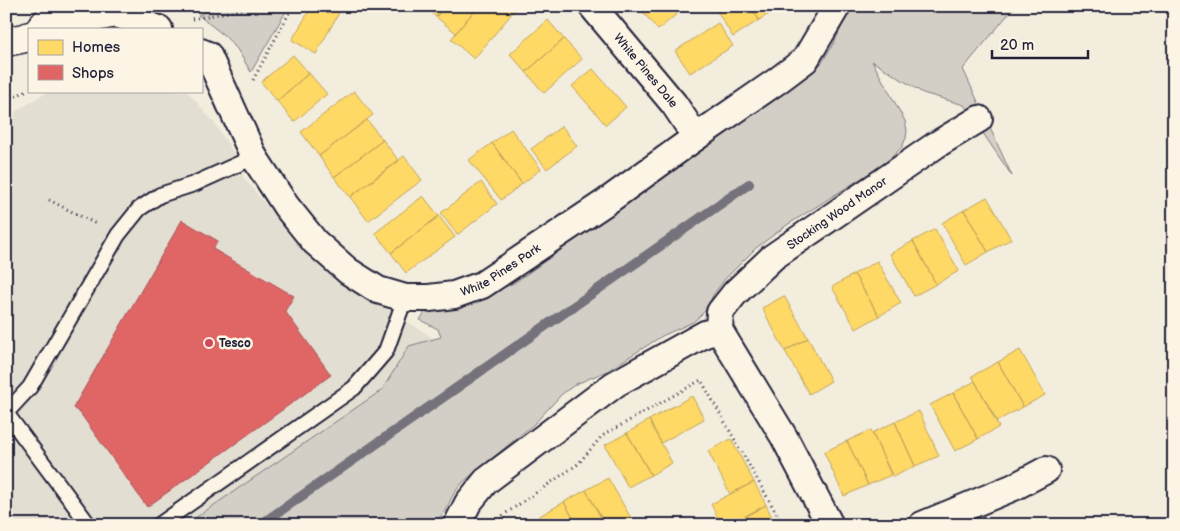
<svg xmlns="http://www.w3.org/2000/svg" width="1180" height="531" viewBox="0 0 1180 531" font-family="'Balsamiq Sans',sans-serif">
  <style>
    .built { fill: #e3ded2 }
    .green { fill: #d4cfc6; stroke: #7b7880 }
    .homes { fill: #ffd966; stroke: #bda259 }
    .shops { fill: #e06666; stroke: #a75259 }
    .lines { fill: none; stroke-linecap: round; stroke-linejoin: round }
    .stream { stroke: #75727b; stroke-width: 10 }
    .lane-casing { stroke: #22223b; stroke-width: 18 }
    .street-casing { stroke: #22223b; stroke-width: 30 }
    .secondary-casing { stroke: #22223b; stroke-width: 31 }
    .path { stroke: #22223b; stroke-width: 3; stroke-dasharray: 1 4; stroke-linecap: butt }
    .lane { stroke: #fcf5e5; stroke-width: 14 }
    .street { stroke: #fcf5e5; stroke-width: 26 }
    .secondary { stroke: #fcf5e5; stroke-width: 28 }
    .poi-dot { fill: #d1495b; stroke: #fcf5e5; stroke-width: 2 }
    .labels { text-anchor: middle; stroke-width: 5; stroke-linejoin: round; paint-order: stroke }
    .street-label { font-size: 12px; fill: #22223b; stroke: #fcf5e5 }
    .poi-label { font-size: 12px; font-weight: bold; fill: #22223b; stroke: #fcf5e5; text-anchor: start }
  </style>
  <rect width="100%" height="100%" fill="#f3edde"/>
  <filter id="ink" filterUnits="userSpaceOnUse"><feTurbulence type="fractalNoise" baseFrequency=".02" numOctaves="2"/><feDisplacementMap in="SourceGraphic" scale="10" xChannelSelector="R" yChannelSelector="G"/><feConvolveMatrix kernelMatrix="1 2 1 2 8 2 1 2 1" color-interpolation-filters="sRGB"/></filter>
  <g filter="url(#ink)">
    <path class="built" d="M 49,91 L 187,91 L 214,123 L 230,147 L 244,178 L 271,211 L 314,257 L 337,277 L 460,355 L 186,525 L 6,525 L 6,136 L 16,111 Z"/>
    <path class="green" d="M 221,6 L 289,6 L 251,72 L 237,49 L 225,36 L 198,15 Z
      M 851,6 L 1015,6 L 963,69 L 1012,176 L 964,105 L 923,93 L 872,61 L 905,121 L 907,130 L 906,138 L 902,147 L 895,154 L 884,164 L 787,225 L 756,248 L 725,279 L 713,295 L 708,307 L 702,314 L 693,322 L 662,336 L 607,371 L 576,384 L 562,394 L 534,424 L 462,483 L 453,495 L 445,511 L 433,525 L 185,525 L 382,390 L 409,346 L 441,337 L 438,329 L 420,320 L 425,312 C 461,309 482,298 514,283 L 800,81 L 821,64 L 834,43 Z"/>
    <path class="homes" d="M 312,6 L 336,6 L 341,9 L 316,54 L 292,40 Z
      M 424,6 L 445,6 L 436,17 Z
      M 445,6 L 478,6 L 456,33 L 436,17 Z
      M 478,6 L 518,6 L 474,59 L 451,39 Z
      M 638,6 L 673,6 L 679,12 L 658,30 Z
      M 714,6 L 750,6 L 759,20 L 733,37 Z
      M 750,6 L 780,6 L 780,7 L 759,20 Z
      M 548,20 L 564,39 L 526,72 L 510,54 Z
      M 718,23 L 733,46 L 690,73 L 675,51 Z
      M 564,39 L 582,59 L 544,93 L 526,72 Z
      M 293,55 L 309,73 L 277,101 L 261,82 Z
      M 593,69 L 626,107 L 606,125 L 572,86 Z
      M 309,73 L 327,94 L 294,122 L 277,101 Z
      M 354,91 L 373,115 L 319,156 L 301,132 Z
      M 367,120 L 383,140 L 334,177 L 319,156 Z
      M 562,126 L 577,146 L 547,169 L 531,149 Z
      M 511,129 L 541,169 L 522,184 L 492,143 Z
      M 383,140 L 399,161 L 350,197 L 334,177 Z
      M 492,143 L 522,184 L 501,200 L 469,160 Z
      M 404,156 L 422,180 L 368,221 L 350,197 Z
      M 481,182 L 497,204 L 457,235 L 441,213 Z
      M 423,196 L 439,216 L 391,253 L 375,233 Z
      M 987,197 L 1011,239 L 988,252 L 964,210 Z
      M 964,210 L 988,252 L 966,265 L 942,223 Z
      M 439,216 L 455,237 L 406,273 L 391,253 Z
      M 935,229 L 959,271 L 936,284 L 913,241 Z
      M 913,241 L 936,284 L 914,296 L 890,254 Z
      M 877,261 L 901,303 L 879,316 L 854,274 Z
      M 854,274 L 879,316 L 856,329 L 832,287 Z
      M 784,296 L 808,338 L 785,351 L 762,308 Z
      M 808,338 L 831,381 L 809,394 L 785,351 Z
      M 1020,350 L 1045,395 L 1023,407 L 998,362 Z
      M 998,362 L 1023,407 L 997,421 L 972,376 Z
      M 975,381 L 999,427 L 978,439 L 953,393 Z
      M 953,393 L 978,439 L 955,451 L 930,405 Z
      M 692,396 L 704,419 L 661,443 L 649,420 Z
      M 919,411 L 939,456 L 915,466 L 895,422 Z
      M 649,420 L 672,463 L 651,475 L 627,433 Z
      M 895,422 L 915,466 L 893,477 L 872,433 Z
      M 871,430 L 891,475 L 868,485 L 847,441 Z
      M 627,433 L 651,475 L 628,487 L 605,445 Z
      M 731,439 L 754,482 L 730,494 L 708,451 Z
      M 847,441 L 868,485 L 844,496 L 824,452 Z
      M 608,478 L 632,520 L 623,525 L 605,525 L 586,490 Z
      M 754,482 L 766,505 L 729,525 L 721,525 L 711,504 Z
      M 586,490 L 605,525 L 577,525 L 564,502 Z
      M 564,502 L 577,525 L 524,525 Z
      M 766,505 L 776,525 L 729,525 Z
      M 1066,519 L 1069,525 L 1052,525 Z"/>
    <path class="shops" d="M 182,220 L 218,241 L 213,249 L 294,296 L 285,311 L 331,375 L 147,507 L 80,413 L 73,408 Z"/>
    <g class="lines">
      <path class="stream" d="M 260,525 L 749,184"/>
      <defs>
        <path id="lane" d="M 6,413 L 30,387 L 118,235 L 139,209 L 160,195 L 194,184 L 254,157
          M 6,413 L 89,525
          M 159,525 L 354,388 L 386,351 L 405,298"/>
        <g id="street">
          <path id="s1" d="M 592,6 L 674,104 L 696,137"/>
          <path d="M 116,14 L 159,29"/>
          <path d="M 40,29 L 116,14 L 107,6"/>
          <path id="s2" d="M 201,52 L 208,55 L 254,157 L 286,206 L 315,242 L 348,271 L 378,290 L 405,298 L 429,298 L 454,295 L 482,285 L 606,202 L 696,137 L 777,81 L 805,60 L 837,6"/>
          <path d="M 719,330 L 784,437 L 830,525"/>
          <path id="s3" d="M 457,525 L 468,503 L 486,481 L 615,384 L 705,334 L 719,330 L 720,312 L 735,293 L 773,257 L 936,145 L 979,119"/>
          <path d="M 922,525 L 1014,487 L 1046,470"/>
        </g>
        <path id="secondary" d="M 40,29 L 52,15 L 56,6
          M 6,42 L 25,38 L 29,36"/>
      </defs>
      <use href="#lane" class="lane-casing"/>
      <use href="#street" class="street-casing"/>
      <use href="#secondary" class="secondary-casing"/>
      <path class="path" d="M 192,19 L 260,6
        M 253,80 L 293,6
        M 6,107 L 11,99 L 29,89
        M 49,200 L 98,225
        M 499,525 L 502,516 L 578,464 L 602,436 L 701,380 L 783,525"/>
      <use href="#lane" class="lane"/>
      <use href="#street" class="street"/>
      <use href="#secondary" class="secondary"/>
    </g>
  </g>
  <circle class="poi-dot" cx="209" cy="343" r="5"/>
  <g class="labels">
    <g class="street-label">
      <text dy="4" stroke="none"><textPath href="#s1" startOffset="84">White Pines Dale</textPath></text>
      <text dy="4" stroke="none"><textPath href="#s3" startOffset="504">Stocking Wood Manor</textPath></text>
      <text dy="4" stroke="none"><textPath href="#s2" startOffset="434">White Pines Park</textPath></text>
    </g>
    <g class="poi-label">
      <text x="219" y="347">Tesco</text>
    </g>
  </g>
  <rect width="1180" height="531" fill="none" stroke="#fcf5e5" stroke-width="25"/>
  <rect x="12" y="12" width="1155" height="506" fill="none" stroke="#22223b" stroke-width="2" filter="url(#ink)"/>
  <rect x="28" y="28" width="175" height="65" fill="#fcf5e5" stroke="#a5a1a1"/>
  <rect x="38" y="40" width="25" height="15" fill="#ffd966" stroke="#a5a1a1"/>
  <text x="72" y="52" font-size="15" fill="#22223b">Homes</text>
  <rect x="38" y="65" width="25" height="15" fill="#e06666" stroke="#a5a1a1"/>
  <text x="72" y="78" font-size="15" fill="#22223b">Shops</text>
  <path d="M992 50v8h96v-8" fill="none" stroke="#22223b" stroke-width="2.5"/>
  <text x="1000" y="50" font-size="15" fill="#22223b" stroke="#fcf5e5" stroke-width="4" paint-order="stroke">20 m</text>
</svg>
